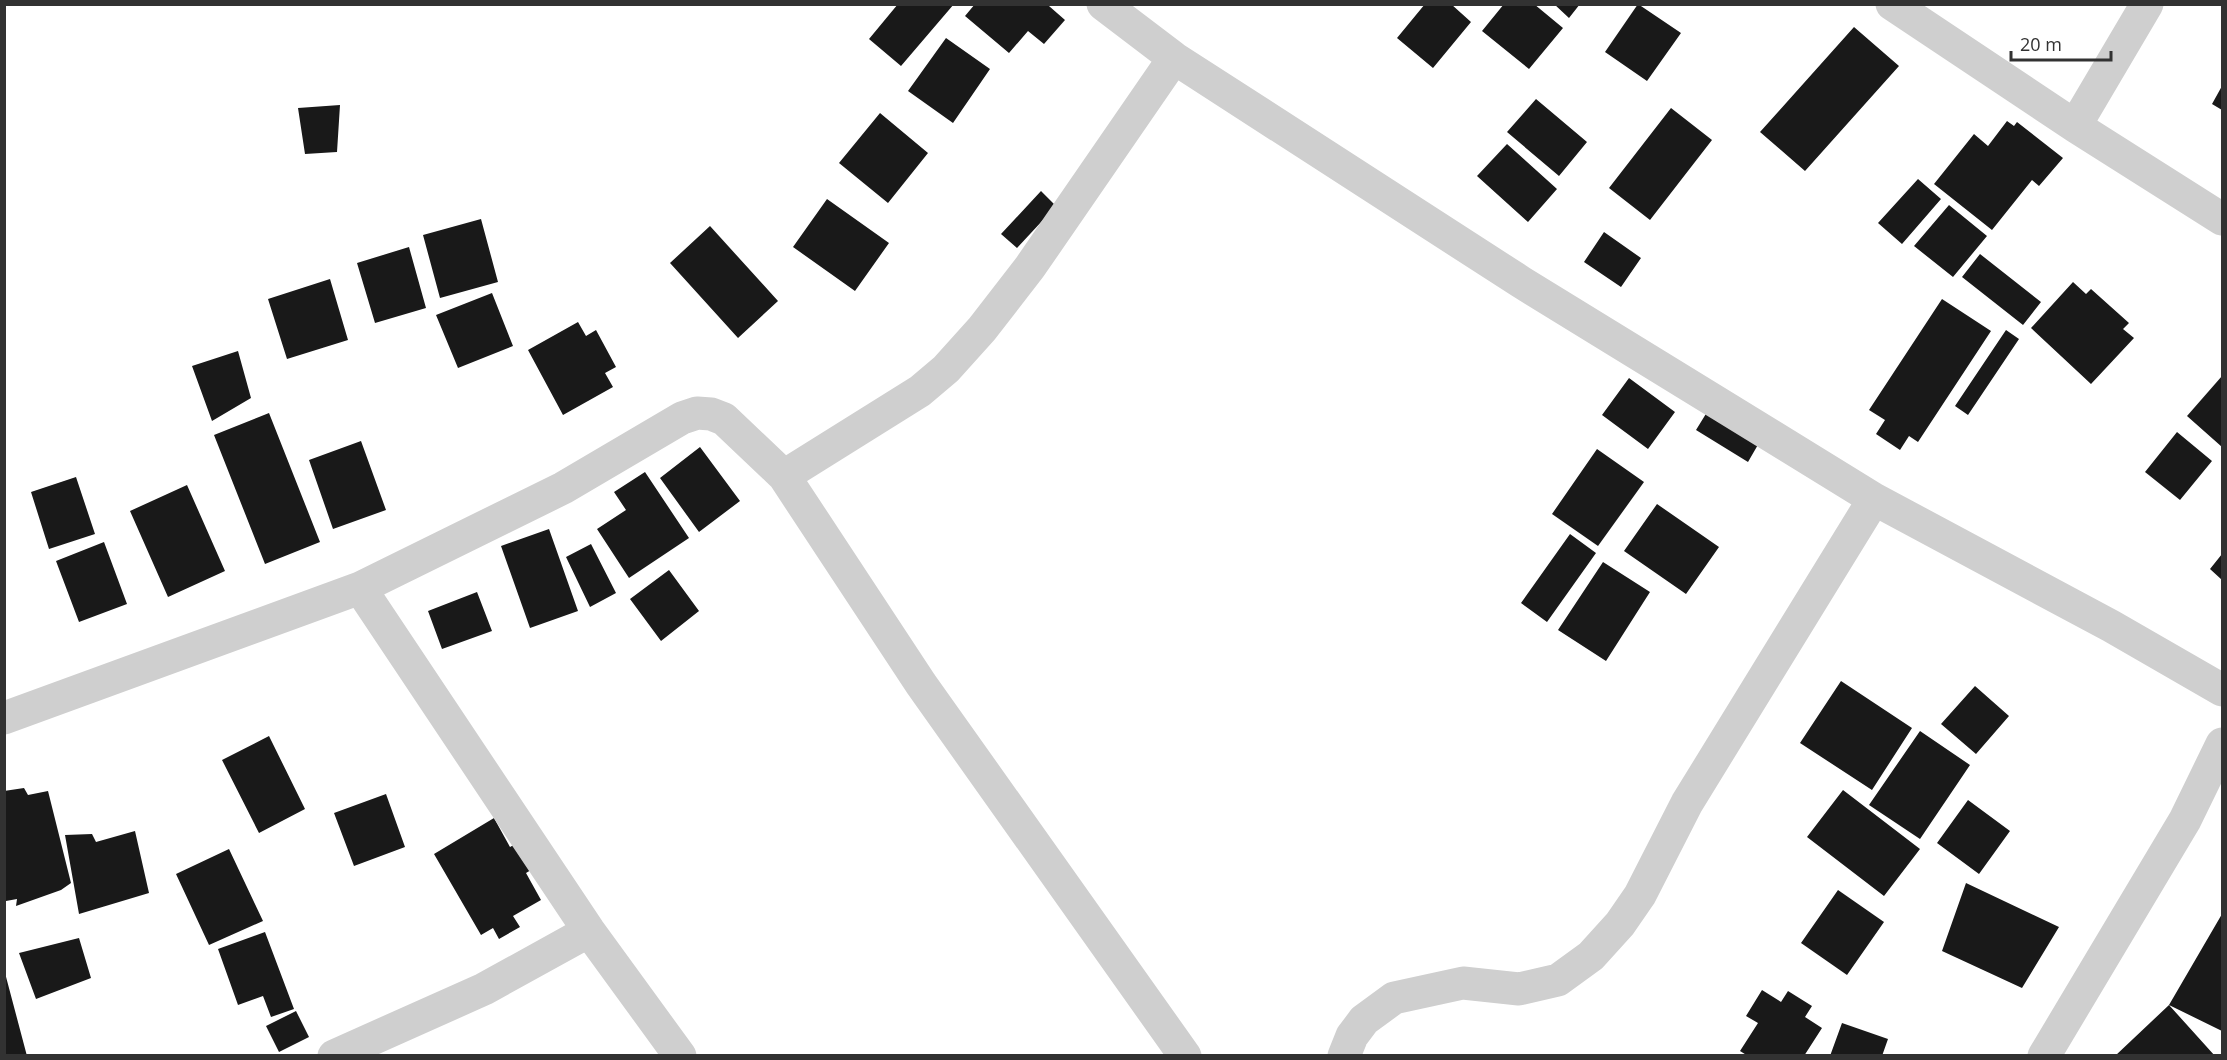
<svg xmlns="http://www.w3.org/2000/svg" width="2227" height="1060" viewBox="0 0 2227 1060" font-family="'Open Sans',sans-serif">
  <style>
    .building { fill: #191919 }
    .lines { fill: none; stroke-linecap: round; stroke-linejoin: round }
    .street { stroke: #cfcfcf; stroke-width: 33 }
  </style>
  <rect width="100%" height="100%" fill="#fff"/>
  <path class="building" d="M 898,4 L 954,4 L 901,66 L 869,39 Z
    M 975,4 L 1050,4 L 1049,6 L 1065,20 L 1044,44 L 1028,31 L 1009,53 L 965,16 Z
    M 1425,4 L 1451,4 L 1471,22 L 1433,68 L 1397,38 Z
    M 1504,4 L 1534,4 L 1563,28 L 1529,69 L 1482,31 Z
    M 1554,4 L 1580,4 L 1569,18 Z
    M 1638,4 L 1681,33 L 1647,81 L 1605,52 Z
    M 1854,27 L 1899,66 L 1805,171 L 1760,132 Z
    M 946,38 L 990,69 L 953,123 L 908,91 Z
    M 2222,86 L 2222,110 L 2212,104 Z
    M 1536,99 L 1587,142 L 1559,176 L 1507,132 Z
    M 340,105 L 337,152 L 305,154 L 298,108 Z
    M 1671,108 L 1712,140 L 1650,220 L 1609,188 Z
    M 880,113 L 928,153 L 888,203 L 839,163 Z
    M 2007,121 L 2014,126 L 2017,122 L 2063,158 L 2039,186 L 2032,180 L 1992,230 L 1934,184 L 1974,134 L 1988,146 Z
    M 1507,144 L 1557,189 L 1528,222 L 1477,176 Z
    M 1918,179 L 1941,199 L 1902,244 L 1878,223 Z
    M 1041,191 L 1056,206 L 1017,248 L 1001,234 Z
    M 827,199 L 889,243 L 855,291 L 793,247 Z
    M 1949,205 L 1987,236 L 1953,277 L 1914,246 Z
    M 481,219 L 498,282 L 440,298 L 423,235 Z
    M 710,226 L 778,301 L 738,338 L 670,263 Z
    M 1604,232 L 1641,258 L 1621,287 L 1584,262 Z
    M 409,247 L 426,308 L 375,323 L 357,263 Z
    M 1980,254 L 2041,302 L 2023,325 L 1962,277 Z
    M 330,279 L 348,340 L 287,359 L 268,299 Z
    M 2073,282 L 2086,294 L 2091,289 L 2129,323 L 2123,329 L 2134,338 L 2091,384 L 2031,328 Z
    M 492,293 L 513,346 L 458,368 L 436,315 Z
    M 1942,299 L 1991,331 L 1918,442 L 1909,436 L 1900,450 L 1876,434 L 1885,420 L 1869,410 Z
    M 578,322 L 586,336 L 596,330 L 616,367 L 605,373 L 613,387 L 563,415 L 528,350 Z
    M 2006,330 L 2019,339 L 1968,415 L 1955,406 Z
    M 238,351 L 251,398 L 212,421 L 192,366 Z
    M 2222,376 L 2222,447 L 2187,416 Z
    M 1629,378 L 1675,412 L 1648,449 L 1602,415 Z
    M 1712,404 L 1763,436 L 1748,462 L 1696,430 Z
    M 269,413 L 320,542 L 265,564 L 214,435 Z
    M 2177,432 L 2212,461 L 2180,500 L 2145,472 Z
    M 361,441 L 386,510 L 333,529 L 309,460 Z
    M 700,447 L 740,501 L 699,532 L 660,478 Z
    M 1597,449 L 1644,482 L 1598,546 L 1552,514 Z
    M 645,472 L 689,538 L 629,578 L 597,529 L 626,510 L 614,492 Z
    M 76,477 L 95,534 L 49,549 L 31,492 Z
    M 187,485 L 225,571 L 168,597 L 130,511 Z
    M 1657,504 L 1719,547 L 1686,594 L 1624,551 Z
    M 549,529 L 578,611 L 530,628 L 501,546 Z
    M 1570,534 L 1596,553 L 1547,622 L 1521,603 Z
    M 104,542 L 127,604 L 79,622 L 56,561 Z
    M 591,544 L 616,593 L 590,607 L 566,557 Z
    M 2222,554 L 2222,580 L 2210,569 Z
    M 1603,562 L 1650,592 L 1606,661 L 1558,630 Z
    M 669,570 L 699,611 L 661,641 L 630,599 Z
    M 477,592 L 492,631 L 442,649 L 428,611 Z
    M 1841,681 L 1912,728 L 1872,790 L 1800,743 Z
    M 1975,686 L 2009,716 L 1976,754 L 1941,724 Z
    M 1920,731 L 1970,765 L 1920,839 L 1869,805 Z
    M 269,736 L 305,809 L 259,833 L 222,760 Z
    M 24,788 L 28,795 L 48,791 L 71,883 L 61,890 L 16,906 L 17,899 L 6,901 L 4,893 L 4,791 Z
    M 1843,790 L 1920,849 L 1884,896 L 1807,837 Z
    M 386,794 L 405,847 L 354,866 L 334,813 Z
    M 1968,800 L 2010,831 L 1979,874 L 1937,843 Z
    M 494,818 L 510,847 L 521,841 L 536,867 L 526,873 L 541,900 L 513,916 L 520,927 L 499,939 L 493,928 L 481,935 L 434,854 Z
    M 135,831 L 149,893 L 79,914 L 65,835 L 92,834 L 96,842 Z
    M 229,849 L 263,921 L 209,945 L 176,874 Z
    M 1966,883 L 2059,927 L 2022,988 L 1942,951 Z
    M 1838,890 L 1884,922 L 1847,975 L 1801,943 Z
    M 2222,914 L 2222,1031 L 2169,1005 Z
    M 265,932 L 294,1009 L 271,1017 L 263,996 L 238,1005 L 218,949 Z
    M 79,938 L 91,978 L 36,999 L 19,953 Z
    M 4,973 L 5,973 L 27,1056 L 4,1056 Z
    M 1762,990 L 1781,1002 L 1788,991 L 1812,1006 L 1805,1017 L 1822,1028 L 1804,1056 L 1748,1056 L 1740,1051 L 1758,1023 L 1746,1016 Z
    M 2169,1005 L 2215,1056 L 2115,1056 Z
    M 296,1011 L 309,1037 L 279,1052 L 266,1026 Z
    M 1842,1023 L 1888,1039 L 1882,1056 L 1830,1056 Z"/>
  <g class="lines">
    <path class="street" d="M 1103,4 L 1174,58 L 1521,282 L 1874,499 L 2111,626 L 2222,690
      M 1892,4 L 2075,126 L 2222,219
      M 2075,126 L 2147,4
      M 784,476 L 920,391 L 946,369 L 982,329 L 1030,267 L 1174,58
      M 360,588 L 589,931 L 680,1056
      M 4,718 L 360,588 L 563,488 L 682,418 L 697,413 L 711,414 L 724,419 L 784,476 L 921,684 L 1185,1056
      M 334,1056 L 484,989 L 589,931
      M 1344,1056 L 1352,1036 L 1364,1020 L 1394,998 L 1463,983 L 1519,989 L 1558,980 L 1591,956 L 1620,924 L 1640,895 L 1687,803 L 1874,499
      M 2044,1056 L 2185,820 L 2222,744"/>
  </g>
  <rect width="2227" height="1060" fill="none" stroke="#323232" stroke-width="12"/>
  <path d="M2011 51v9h100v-9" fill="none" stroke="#323232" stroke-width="3"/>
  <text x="2020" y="51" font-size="18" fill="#323232" stroke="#ffffff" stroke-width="4.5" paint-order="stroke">20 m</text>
</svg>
